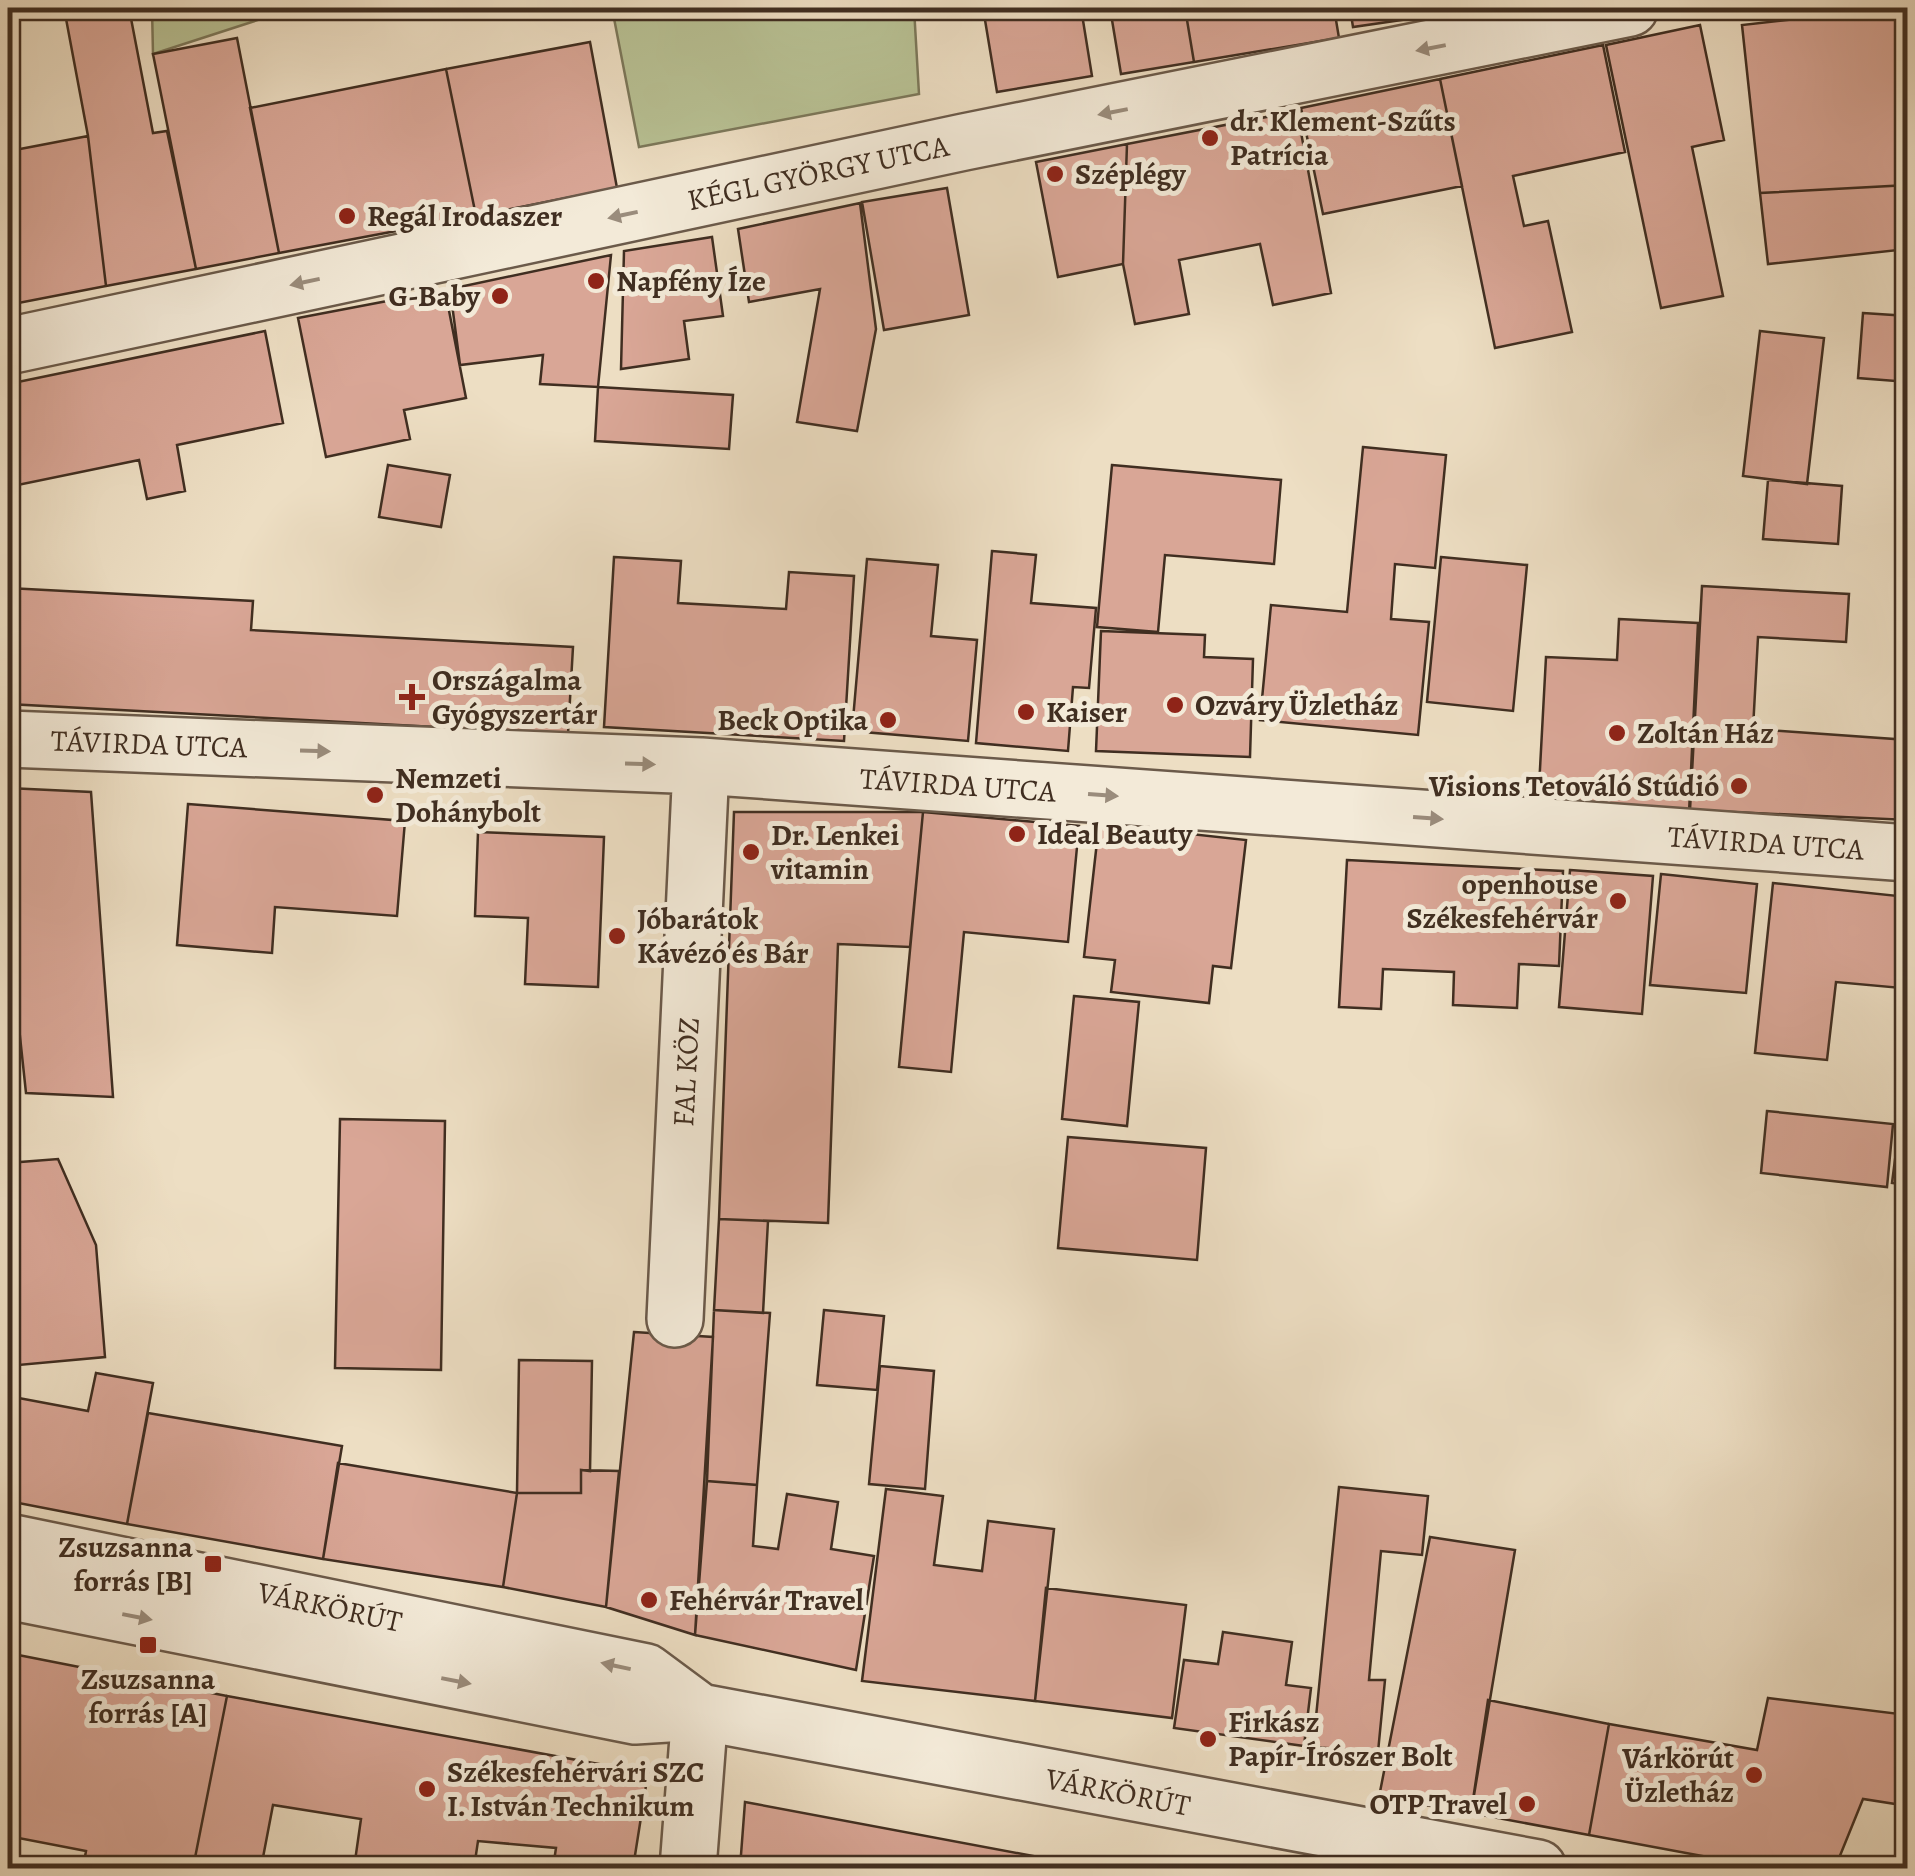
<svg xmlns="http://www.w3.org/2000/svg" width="1915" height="1876" viewBox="0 0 1915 1876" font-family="Alegreya,serif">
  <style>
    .green { fill: #b8c194; stroke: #7c785a; stroke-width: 2.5 }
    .building { fill: #d9a696; stroke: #402e21; stroke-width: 2.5 }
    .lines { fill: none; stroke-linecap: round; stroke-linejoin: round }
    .minor-casing { stroke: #6b5a4a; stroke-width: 60 }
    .tertiary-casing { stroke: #6b5a4a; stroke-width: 60 }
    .minor { stroke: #f3ead8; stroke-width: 55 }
    .tertiary { stroke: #f3ead8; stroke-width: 55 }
    .oneway { fill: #9a8c7c }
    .poi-dot { fill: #8f2418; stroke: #f3ead8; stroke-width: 4 }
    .labels { text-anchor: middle; stroke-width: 10; stroke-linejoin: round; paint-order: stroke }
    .poi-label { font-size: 30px; font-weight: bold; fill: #402e21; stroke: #f3ead8; text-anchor: start }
    .street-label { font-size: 30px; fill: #402e21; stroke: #f3ead8 }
  </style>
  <rect width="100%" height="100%" fill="#eddec3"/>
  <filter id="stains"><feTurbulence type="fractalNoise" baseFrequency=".002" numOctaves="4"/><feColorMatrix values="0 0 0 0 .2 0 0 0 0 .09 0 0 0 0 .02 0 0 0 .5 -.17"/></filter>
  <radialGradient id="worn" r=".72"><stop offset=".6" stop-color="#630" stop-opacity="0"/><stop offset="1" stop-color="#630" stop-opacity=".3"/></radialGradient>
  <path class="green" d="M 152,8 L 295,8 L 153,54 Z
    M 612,8 L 914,8 L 919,94 L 639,147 Z"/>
  <path class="building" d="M 64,8 L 129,8 L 153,133 L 167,131 L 196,269 L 106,286 L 88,136 Z
    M 983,8 L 1081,8 L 1092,76 L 997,92 Z
    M 1110,8 L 1185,8 L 1194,62 L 1121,74 Z
    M 1185,8 L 1334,8 L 1339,38 L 1194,62 Z
    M 1350,8 L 1484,8 L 1353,27 Z
    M 1896,8 L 1908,8 L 1908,26 Z
    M 1896,8 L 1908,26 L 1908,185 L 1760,193 L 1742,25 Z
    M 1700,25 L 1724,140 L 1692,147 L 1723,296 L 1661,308 L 1606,45 Z
    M 237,38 L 279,253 L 196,269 L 153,54 Z
    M 590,42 L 617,188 L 476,216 L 446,69 Z
    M 1603,45 L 1625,152 L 1513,176 L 1524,226 L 1548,221 L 1572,332 L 1495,348 L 1440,79 Z
    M 446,69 L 476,216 L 279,253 L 250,108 Z
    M 1440,79 L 1462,186 L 1323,214 L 1301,108 Z
    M 8,82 L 20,149 L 88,136 L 106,286 L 8,305 Z
    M 1297,111 L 1331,293 L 1273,305 L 1260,244 L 1179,260 L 1189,314 L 1135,324 L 1123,264 L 1127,144 Z
    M 1127,144 L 1123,264 L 1058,277 L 1036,162 Z
    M 1908,185 L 1908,249 L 1768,264 L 1760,193 Z
    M 947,188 L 969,315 L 884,330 L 862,202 Z
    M 860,203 L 876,329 L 857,431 L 797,422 L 820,289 L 749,302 L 738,229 Z
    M 712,237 L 723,316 L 684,321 L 689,359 L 621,369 L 624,251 Z
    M 611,255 L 598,387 L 540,384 L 543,355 L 460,365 L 450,289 Z
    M 445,290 L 466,398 L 404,410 L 410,439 L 326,457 L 298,318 Z
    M 1863,313 L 1908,316 L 1908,382 L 1858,378 Z
    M 265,331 L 283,423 L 177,445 L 185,491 L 147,499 L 139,460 L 8,487 L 8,384 Z
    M 1760,331 L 1824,338 L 1807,484 L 1743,476 Z
    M 598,387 L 733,395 L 729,449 L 595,441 Z
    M 1363,447 L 1446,455 L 1435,568 L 1395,564 L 1391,619 L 1429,622 L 1418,735 L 1260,720 L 1271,605 L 1347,612 Z
    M 388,465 L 450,475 L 441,527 L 379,517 Z
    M 1112,465 L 1281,480 L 1274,564 L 1165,555 L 1158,632 L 1097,627 Z
    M 1768,480 L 1842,486 L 1838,544 L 1763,539 Z
    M 992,551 L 1036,555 L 1031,603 L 1096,608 L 1089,688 L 1073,687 L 1068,751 L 976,743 Z
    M 614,557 L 681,561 L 678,603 L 786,609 L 789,572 L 854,576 L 844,741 L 604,727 Z
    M 1441,557 L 1527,565 L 1513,711 L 1427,702 Z
    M 867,559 L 938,565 L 931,636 L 977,640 L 968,741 L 852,731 Z
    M 1702,586 L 1849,594 L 1846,642 L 1758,637 L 1753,729 L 1908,740 L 1908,820 L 1690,810 Z
    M 8,588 L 253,601 L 251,630 L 573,647 L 568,734 L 8,704 Z
    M 1619,619 L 1698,623 L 1689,813 L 1538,806 L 1546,657 L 1617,660 Z
    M 1101,631 L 1205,635 L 1204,657 L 1253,659 L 1250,757 L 1096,751 Z
    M 8,788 L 91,792 L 113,1097 L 26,1093 L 8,924 Z
    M 188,804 L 405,821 L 397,916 L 275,907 L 272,953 L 177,945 Z
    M 734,812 L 923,812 L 910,947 L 838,944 L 828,1223 L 719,1219 Z
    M 923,812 L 1079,826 L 1068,942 L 964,932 L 951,1072 L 899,1067 Z
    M 1099,824 L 1246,840 L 1231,968 L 1213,966 L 1209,1003 L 1111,992 L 1115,960 L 1084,957 Z
    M 478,832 L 604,837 L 598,987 L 525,984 L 528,918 L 475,916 Z
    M 1347,860 L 1563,871 L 1559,966 L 1519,964 L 1517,1008 L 1453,1005 L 1454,972 L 1383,969 L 1381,1009 L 1339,1007 Z
    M 1570,870 L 1653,876 L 1642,1014 L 1559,1007 Z
    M 1661,874 L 1757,884 L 1746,993 L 1650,985 Z
    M 1773,883 L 1908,897 L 1901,988 L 1836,982 L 1827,1060 L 1755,1053 Z
    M 1074,996 L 1139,1002 L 1127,1126 L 1062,1119 Z
    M 1908,1059 L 1908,1185 L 1892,1183 Z
    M 1767,1111 L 1893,1124 L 1887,1187 L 1761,1173 Z
    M 340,1119 L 445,1121 L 441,1370 L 335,1368 Z
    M 1068,1137 L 1206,1148 L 1197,1260 L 1058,1248 Z
    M 58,1159 L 96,1245 L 105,1357 L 8,1366 L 8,1163 Z
    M 719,1219 L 768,1221 L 763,1313 L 714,1310 Z
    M 714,1310 L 770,1313 L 757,1485 L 707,1481 Z
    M 824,1310 L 884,1316 L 877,1390 L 817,1385 Z
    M 634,1332 L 713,1337 L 695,1635 L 606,1607 Z
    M 519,1360 L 592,1361 L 590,1471 L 581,1470 L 581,1493 L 517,1493 Z
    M 880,1366 L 934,1371 L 925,1489 L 869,1484 Z
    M 96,1373 L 153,1383 L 127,1524 L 8,1501 L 8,1396 L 88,1411 Z
    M 148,1413 L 342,1446 L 323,1559 L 127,1524 Z
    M 338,1463 L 517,1493 L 503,1587 L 323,1559 Z
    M 581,1470 L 619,1471 L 606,1607 L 503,1587 L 517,1493 L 581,1493 Z
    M 707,1481 L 757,1485 L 753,1546 L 778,1549 L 787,1494 L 838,1502 L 831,1549 L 874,1556 L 856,1670 L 695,1635 Z
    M 1339,1487 L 1428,1496 L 1422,1555 L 1381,1551 L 1369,1680 L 1385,1680 L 1378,1752 L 1313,1747 Z
    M 886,1489 L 943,1496 L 934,1565 L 982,1571 L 988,1521 L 1054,1529 L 1035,1701 L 862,1681 Z
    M 1430,1537 L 1515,1550 L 1471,1813 L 1379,1797 Z
    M 1046,1588 L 1186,1605 L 1172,1718 L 1035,1701 Z
    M 1223,1632 L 1292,1642 L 1286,1685 L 1311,1688 L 1304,1746 L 1174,1728 L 1184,1660 L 1218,1664 Z
    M 8,1653 L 227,1696 L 193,1868 L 83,1868 L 86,1851 L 8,1836 Z
    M 227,1696 L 648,1773 L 633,1868 L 553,1868 L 556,1848 L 478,1841 L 474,1868 L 354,1868 L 361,1819 L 273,1805 L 261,1868 L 193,1868 Z
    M 1768,1698 L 1908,1715 L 1908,1806 L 1863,1799 L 1835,1868 L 1767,1868 L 1589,1835 L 1609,1724 L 1757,1750 Z
    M 1488,1700 L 1609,1724 L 1589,1835 L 1471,1813 Z
    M 745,1802 L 1097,1868 L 740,1868 Z"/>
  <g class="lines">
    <defs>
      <path id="minor" d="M 8,346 L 964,142 L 1630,8
        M 8,739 L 701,766 L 1908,853
        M 675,1319 L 701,766
        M 688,1868 L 700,1712"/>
      <path id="tertiary" d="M 8,1542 L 646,1672 L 700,1712
        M 8,1591 L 635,1716 L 700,1712 L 1538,1868"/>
    </defs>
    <use href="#minor" class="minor-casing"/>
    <use href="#tertiary" class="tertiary-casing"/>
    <use href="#minor" class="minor"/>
    <use href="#tertiary" class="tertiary"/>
  </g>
  <defs><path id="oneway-solid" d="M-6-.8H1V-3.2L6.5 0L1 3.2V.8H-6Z" transform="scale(2.5)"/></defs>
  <g class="oneway">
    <use href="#oneway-solid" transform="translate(1431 48) rotate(169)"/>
    <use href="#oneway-solid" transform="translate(1113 112) rotate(169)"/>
    <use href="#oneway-solid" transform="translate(623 215) rotate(168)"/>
    <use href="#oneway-solid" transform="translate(305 282) rotate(168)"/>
    <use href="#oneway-solid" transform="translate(315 751) rotate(2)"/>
    <use href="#oneway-solid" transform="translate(640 764) rotate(2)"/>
    <use href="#oneway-solid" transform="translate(1103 795) rotate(4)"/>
    <use href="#oneway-solid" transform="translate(1428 818) rotate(4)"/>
    <use href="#oneway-solid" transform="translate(137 1617) rotate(11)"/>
    <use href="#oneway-solid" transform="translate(616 1666) rotate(-168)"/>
    <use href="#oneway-solid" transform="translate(456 1681) rotate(11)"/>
  </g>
  <g class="poi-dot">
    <circle cx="1210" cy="138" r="10"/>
    <circle cx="1055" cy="174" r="10"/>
    <circle cx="347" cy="216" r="10"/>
    <circle cx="596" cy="281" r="10"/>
    <circle cx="500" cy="296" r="10"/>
    <path d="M407 682h10v10h10v10h-10v10h-10v-10h-10v-10h10z"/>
    <circle cx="1175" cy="705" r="10"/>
    <circle cx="1026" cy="712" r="10"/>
    <circle cx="888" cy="720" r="10"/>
    <circle cx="1617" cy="733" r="10"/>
    <circle cx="1739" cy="786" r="10"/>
    <circle cx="375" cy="795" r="10"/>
    <circle cx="1017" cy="834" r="10"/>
    <circle cx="751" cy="852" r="10"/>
    <circle cx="1618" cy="901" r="10"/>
    <circle cx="617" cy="936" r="10"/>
    <rect x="203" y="1554" width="20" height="20" rx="5"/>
    <circle cx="649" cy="1600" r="10"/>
    <rect x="138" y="1635" width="20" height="20" rx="5"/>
    <circle cx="1208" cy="1739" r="10"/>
    <circle cx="1754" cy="1775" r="10"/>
    <circle cx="427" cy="1789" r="10"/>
    <circle cx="1527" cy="1804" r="10"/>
  </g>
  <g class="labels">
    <g class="poi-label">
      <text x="1230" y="131">dr. Klement-Szűts<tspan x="1230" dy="34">Patrícia</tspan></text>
      <text x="1075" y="184">Széplégy</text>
      <text x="367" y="226">Regál Irodaszer</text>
      <text x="616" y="291">Napfény Íze</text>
      <text x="480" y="306" text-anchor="end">G-Baby</text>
      <text x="432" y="690">Országalma<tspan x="432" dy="34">Gyógyszertár</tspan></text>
      <text x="1195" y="715">Ozváry Üzletház</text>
      <text x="1046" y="722">Kaiser</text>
      <text x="868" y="730" text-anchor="end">Beck Optika</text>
      <text x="1637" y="743">Zoltán Ház</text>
      <text x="395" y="788">Nemzeti<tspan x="395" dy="34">Dohánybolt</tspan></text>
      <text x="1719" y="796" text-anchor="end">Visions Tetováló Stúdió</text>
      <text x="1037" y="844">Ideal Beauty</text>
      <text x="771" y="845">Dr. Lenkei<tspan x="771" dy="34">vitamin</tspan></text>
      <text x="1598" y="894" text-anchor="end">openhouse<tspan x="1598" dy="34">Székesfehérvár</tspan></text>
      <text x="637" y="929">Jóbarátok<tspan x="637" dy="34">Kávézó és Bár</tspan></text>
      <text x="193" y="1557" text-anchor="end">Zsuzsanna<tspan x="193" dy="34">forrás [B]</tspan></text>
      <text x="669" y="1610">Fehérvár Travel</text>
      <text x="148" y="1689" text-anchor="middle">Zsuzsanna<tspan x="148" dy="34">forrás [A]</tspan></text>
      <text x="1228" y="1732">Firkász<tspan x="1228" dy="34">Papír-Írószer Bolt</tspan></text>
      <text x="1734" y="1768" text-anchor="end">Várkörút<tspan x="1734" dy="34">Üzletház</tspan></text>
      <text x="447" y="1782">Székesfehérvári SZC<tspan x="447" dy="34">I. István Technikum</tspan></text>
      <text x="1507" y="1814" text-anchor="end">OTP Travel</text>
    </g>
    <g class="street-label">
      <text transform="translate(818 173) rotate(-12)" y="10">KÉGL GYÖRGY UTCA</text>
      <text transform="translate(149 744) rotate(2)" y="10">TÁVIRDA UTCA</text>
      <text transform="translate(958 785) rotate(4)" y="10">TÁVIRDA UTCA</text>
      <text transform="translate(1766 843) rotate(4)" y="10">TÁVIRDA UTCA</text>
      <text transform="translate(686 1072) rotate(-87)" y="10">FAL KÖZ</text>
      <text transform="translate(330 1607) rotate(12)" y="10">VÁRKÖRÚT</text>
      <text transform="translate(1118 1792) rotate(11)" y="10">VÁRKÖRÚT</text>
    </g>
  </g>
  <rect width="1915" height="1876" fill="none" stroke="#eddec3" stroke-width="40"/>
  <rect x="10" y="10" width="1895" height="1856" fill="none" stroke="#402e21" stroke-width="5"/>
  <rect x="20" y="20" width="1875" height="1836" fill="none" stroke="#402e21" stroke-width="2.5"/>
  <rect width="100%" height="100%" filter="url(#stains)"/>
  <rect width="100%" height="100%" fill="url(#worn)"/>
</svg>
